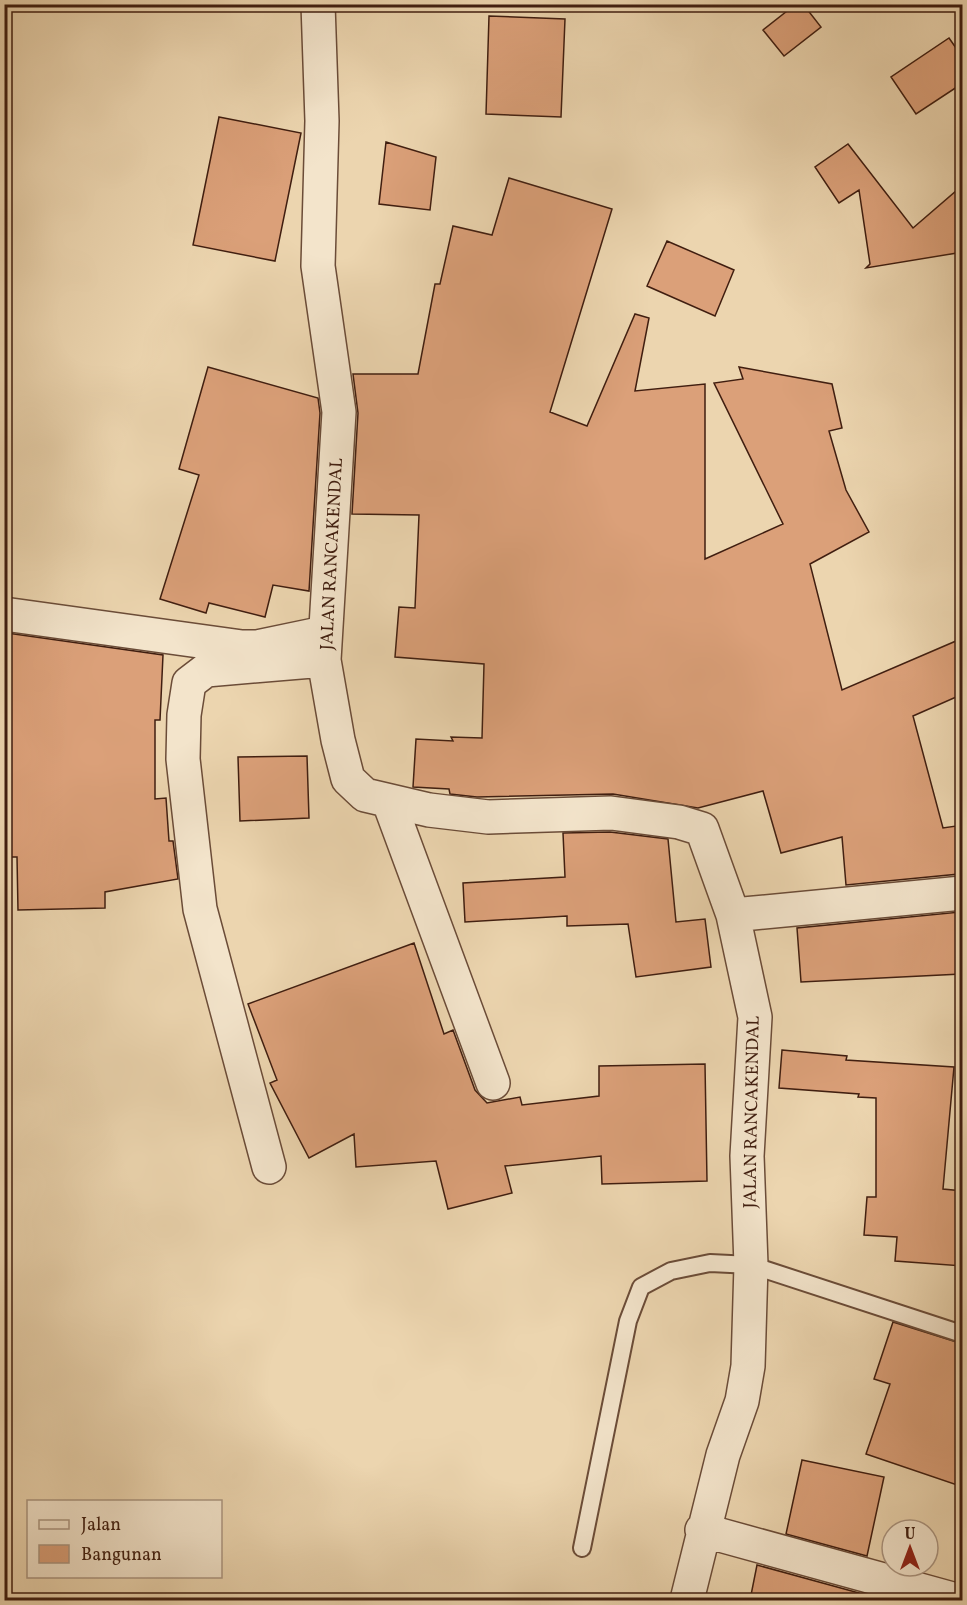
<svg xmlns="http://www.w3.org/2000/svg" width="967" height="1605" viewBox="0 0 967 1605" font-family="Vollkorn,serif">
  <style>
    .building { fill: #dba079; stroke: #401e10; stroke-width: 1.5 }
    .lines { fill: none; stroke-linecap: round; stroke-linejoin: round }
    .lane-casing { stroke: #6b4c38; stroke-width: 20 }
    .street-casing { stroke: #6b4c38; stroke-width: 36 }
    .lane { stroke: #f3e4cb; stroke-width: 16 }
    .street { stroke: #f3e4cb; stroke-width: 33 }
    .labels { text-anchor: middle; stroke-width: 6; stroke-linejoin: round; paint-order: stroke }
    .street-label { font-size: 18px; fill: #401e10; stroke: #f3e4cb }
  </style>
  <rect width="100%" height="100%" fill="#ecd5af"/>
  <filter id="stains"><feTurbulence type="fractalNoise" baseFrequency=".00333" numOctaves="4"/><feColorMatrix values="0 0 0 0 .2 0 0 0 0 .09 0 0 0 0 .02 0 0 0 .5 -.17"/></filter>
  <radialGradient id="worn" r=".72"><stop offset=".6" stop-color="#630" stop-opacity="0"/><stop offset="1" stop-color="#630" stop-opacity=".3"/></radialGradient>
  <path class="building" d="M 796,4 L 803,4 L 821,27 L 784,56 L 763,30 Z
    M 489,16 L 565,19 L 561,117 L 486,114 Z
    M 949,38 L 963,58 L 963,83 L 916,114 L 891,77 Z
    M 219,117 L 301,133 L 275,261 L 193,245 Z
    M 386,142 L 436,157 L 430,210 L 379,204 Z
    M 848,144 L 913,228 L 963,185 L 963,252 L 866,268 L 870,264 L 859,190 L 839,203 L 815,167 Z
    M 509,178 L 612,209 L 550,412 L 587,426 L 635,314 L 649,318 L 635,391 L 705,384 L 705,559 L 783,524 L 714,383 L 743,379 L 739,367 L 832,384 L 842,428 L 829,431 L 846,490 L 869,532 L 810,564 L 842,690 L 963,638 L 963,694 L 913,716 L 943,828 L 963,825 L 963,869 L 959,869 L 959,874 L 846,885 L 842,837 L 781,853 L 763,791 L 698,808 L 613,794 L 477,797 L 450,794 L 449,789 L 413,787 L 416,739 L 453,741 L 451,737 L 482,738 L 484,664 L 395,657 L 399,607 L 415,608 L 419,515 L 352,514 L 358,413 L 353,374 L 418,374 L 435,284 L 440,284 L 453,226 L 492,235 Z
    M 667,241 L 734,270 L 715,316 L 647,286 Z
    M 208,367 L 318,398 L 320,413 L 309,591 L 273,585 L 265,617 L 209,603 L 206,613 L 160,599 L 199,475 L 179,469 Z
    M 7,633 L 163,655 L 160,720 L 155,720 L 155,799 L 166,798 L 169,841 L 173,841 L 178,879 L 105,892 L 105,908 L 18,910 L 17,857 L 4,857 L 4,654 Z
    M 307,756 L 309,818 L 240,821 L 238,757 Z
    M 610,832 L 668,839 L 676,922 L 705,919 L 711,967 L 636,977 L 628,924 L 567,926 L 567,916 L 465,922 L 463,883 L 565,877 L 563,833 Z
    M 960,912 L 961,974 L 801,982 L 797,928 Z
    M 414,943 L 444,1034 L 453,1030 L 475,1090 L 487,1103 L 520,1097 L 522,1105 L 599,1096 L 599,1066 L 705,1064 L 707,1181 L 602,1184 L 601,1156 L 505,1166 L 512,1193 L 448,1209 L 436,1161 L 356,1167 L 354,1134 L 309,1158 L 270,1083 L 277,1080 L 248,1004 Z
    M 782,1050 L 847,1056 L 846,1060 L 954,1067 L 943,1189 L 963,1191 L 963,1266 L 895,1261 L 897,1237 L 864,1235 L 867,1197 L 876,1197 L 876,1098 L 858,1097 L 859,1094 L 779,1088 Z
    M 893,1322 L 963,1344 L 963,1487 L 866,1454 L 890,1384 L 874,1379 Z
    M 802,1460 L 884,1477 L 867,1556 L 786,1534 Z
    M 757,1565 L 859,1593 L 857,1600 L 750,1600 Z"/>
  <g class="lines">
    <defs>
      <path id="lane" d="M 582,1548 L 628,1321 L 641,1287 L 671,1271 L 710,1263 L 751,1265 L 962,1334"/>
      <path id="street" d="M 318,4 L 322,121 L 318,266 L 339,412 L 324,660 L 338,740 L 348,779 L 365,795 L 429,810 L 488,817 L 611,813 L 679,822 L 702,829 L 733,915 L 755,1017 L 747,1156 L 751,1265 L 748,1366 L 742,1401 L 723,1455 L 687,1600
        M 4,614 L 242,647 L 257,647 L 324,633
        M 389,802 L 493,1083
        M 733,915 L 962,893
        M 269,1167 L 200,909 L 183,759 L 184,715 L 189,683 L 206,670 L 324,660
        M 702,1530 L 956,1600"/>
    </defs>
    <use href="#lane" class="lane-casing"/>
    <use href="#street" class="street-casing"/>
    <use href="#lane" class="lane"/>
    <use href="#street" class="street"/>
  </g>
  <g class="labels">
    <g class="street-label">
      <text transform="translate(331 554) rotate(-87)" y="6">JALAN RANCAKENDAL</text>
      <text transform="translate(751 1112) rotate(-89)" y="6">JALAN RANCAKENDAL</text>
    </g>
  </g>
  <rect width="967" height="1605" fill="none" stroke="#ecd5af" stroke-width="24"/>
  <rect x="6" y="6" width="955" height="1593" fill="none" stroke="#401e10" stroke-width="3"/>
  <rect x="12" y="12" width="943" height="1581" fill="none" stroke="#401e10" stroke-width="1.5"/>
  <rect x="27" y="1500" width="195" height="78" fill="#f3e4cb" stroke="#ab9580" stroke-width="1.5"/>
  <rect x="39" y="1520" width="30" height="9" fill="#f3e4cb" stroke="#ab9580" stroke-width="1.5"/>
  <text x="81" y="1530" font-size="18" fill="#401e10">Jalan</text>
  <rect x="39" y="1545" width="30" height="18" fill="#dba079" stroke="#ab9580" stroke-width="1.5"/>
  <text x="81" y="1560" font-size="18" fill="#401e10">Bangunan</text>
  <g transform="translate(910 1548)"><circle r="28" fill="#f3e4cb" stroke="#ab9580" stroke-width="1.5"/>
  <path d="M0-4.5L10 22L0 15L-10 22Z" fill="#8f2418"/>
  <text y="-9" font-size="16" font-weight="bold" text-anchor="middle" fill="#401e10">U</text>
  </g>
  <rect width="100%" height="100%" filter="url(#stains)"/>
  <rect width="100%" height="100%" fill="url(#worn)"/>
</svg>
